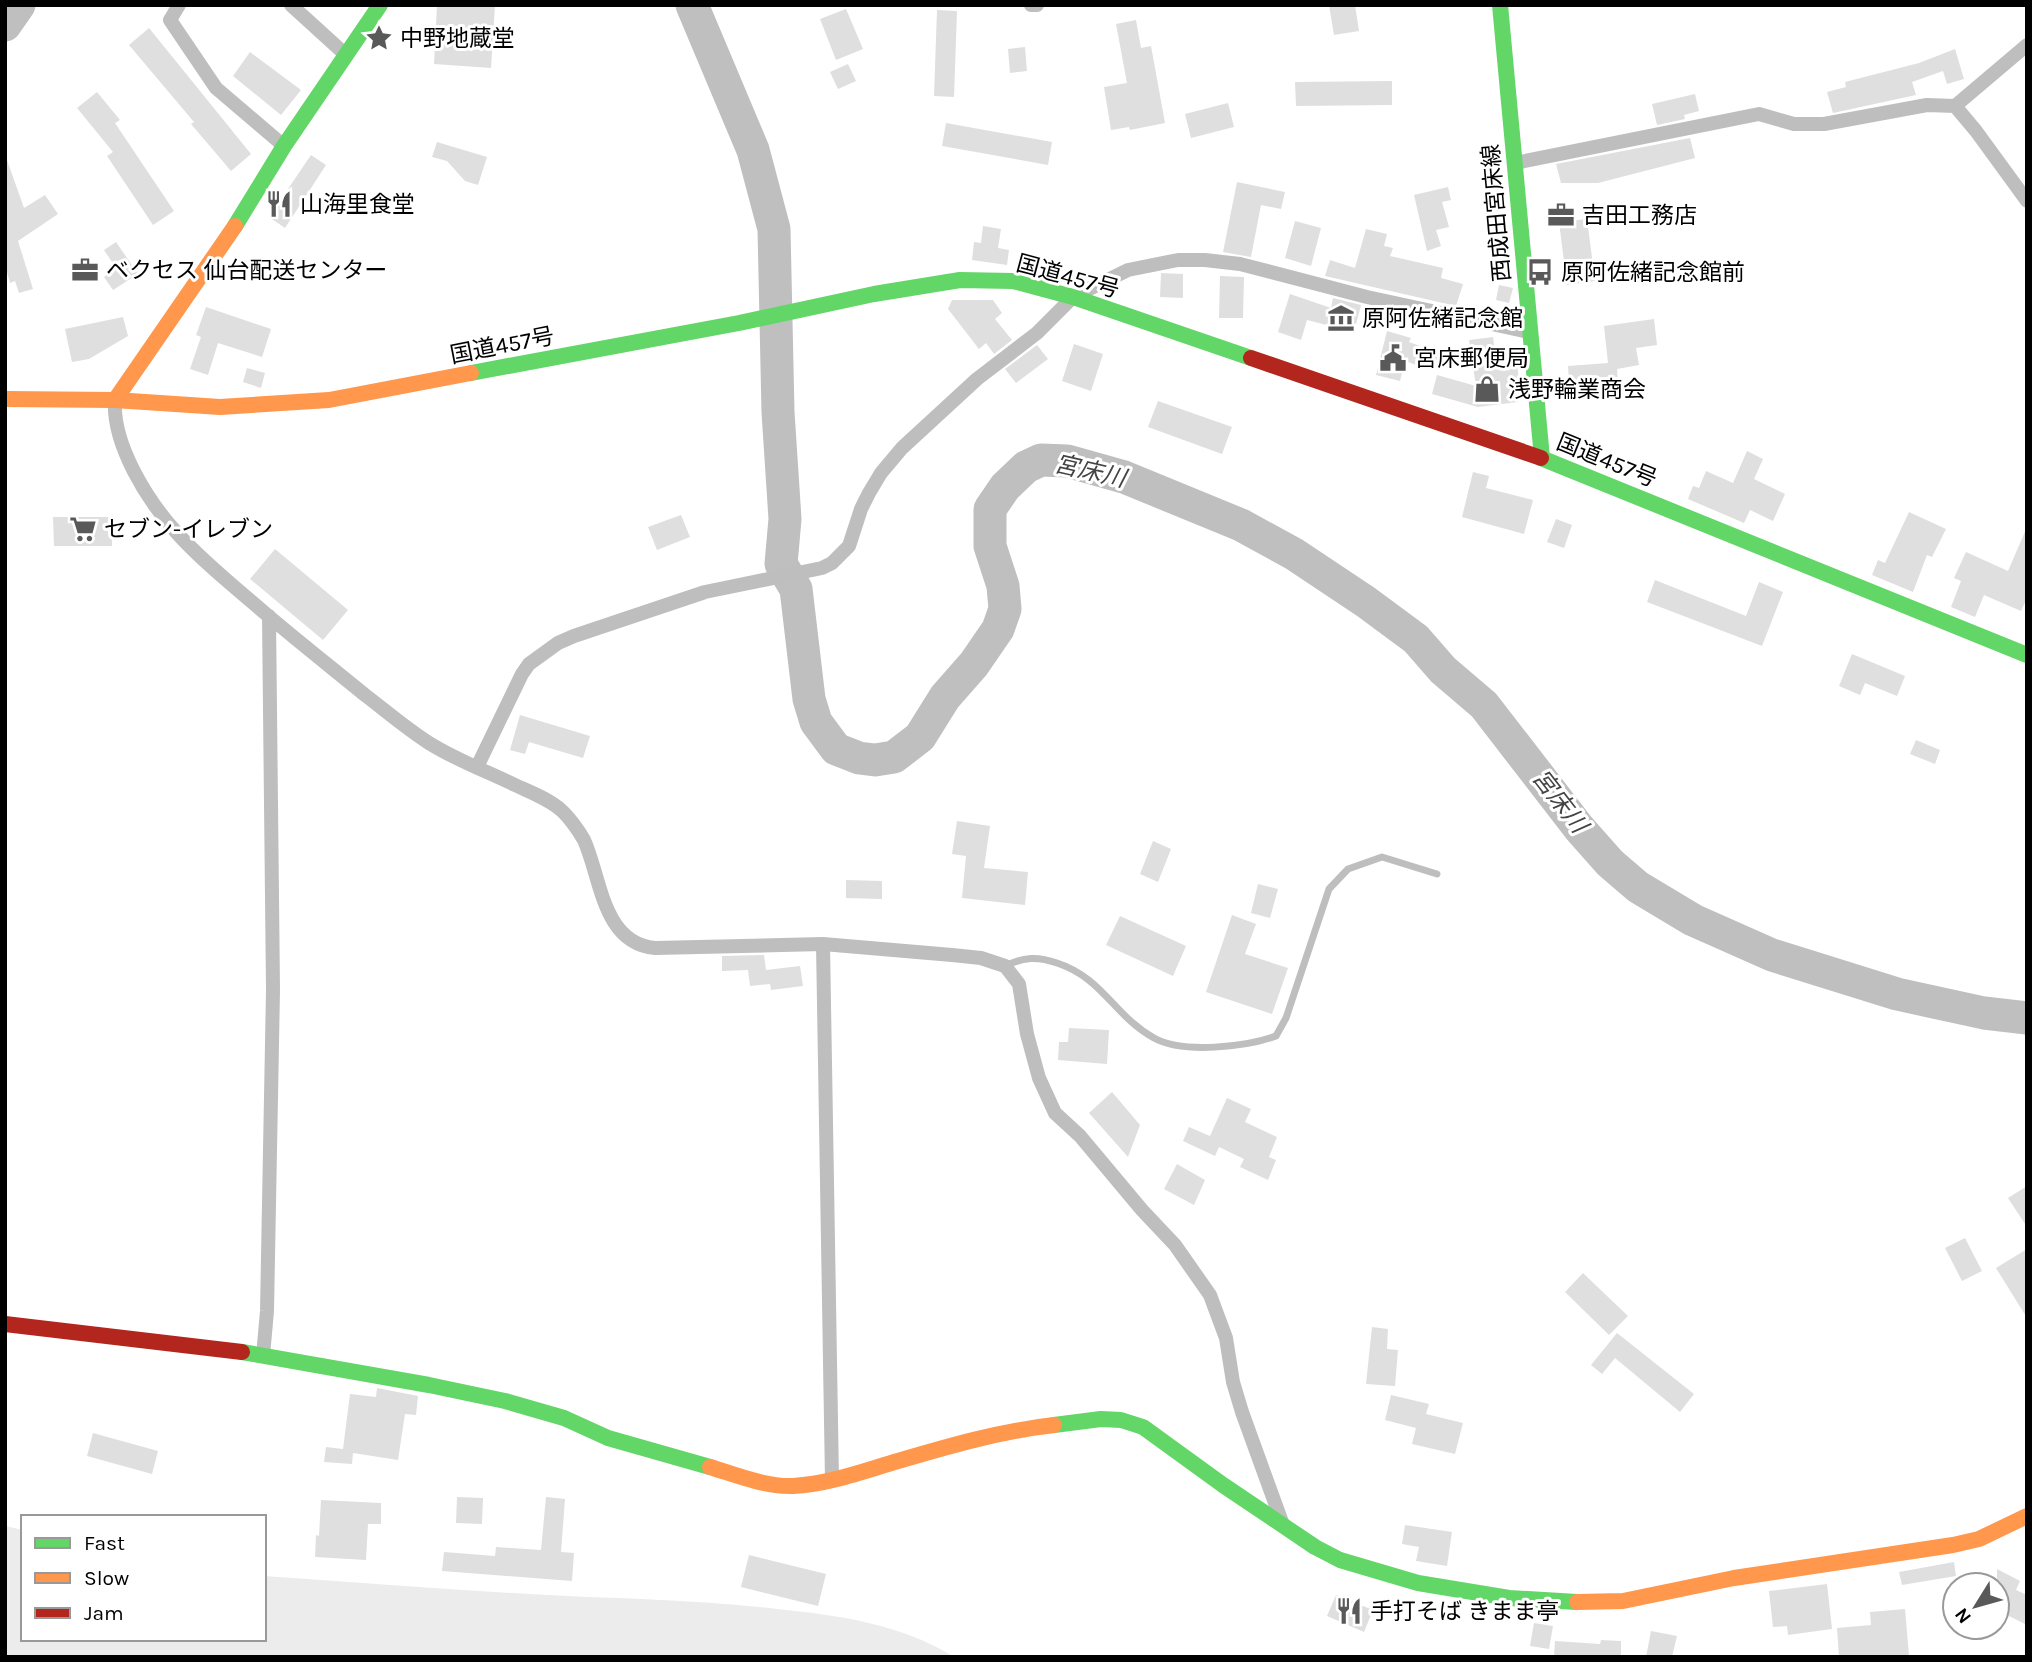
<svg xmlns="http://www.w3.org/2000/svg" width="2032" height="1662" viewBox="0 0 2032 1662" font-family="Karla,'Noto Sans JP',sans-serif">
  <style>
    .green { fill: #ececec }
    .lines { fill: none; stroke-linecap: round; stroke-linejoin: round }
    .river { stroke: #bfbfbf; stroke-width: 33 }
    .building { fill: #dfdfdf }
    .lane { stroke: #bebebe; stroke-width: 7 }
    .street { stroke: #bebebe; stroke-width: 14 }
    .fast { stroke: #63d668; stroke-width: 16 }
    .slow { stroke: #ff974d; stroke-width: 16 }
    .jam { stroke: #b3261e; stroke-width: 16 }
    .labels { text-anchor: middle; stroke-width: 6; stroke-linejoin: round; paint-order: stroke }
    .poi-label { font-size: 23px; fill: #000; stroke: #fff; text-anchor: start }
    .street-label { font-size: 23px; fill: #000; stroke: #fff }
    .water-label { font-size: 24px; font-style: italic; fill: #444; stroke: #fff }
  </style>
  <rect width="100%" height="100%" fill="#fff"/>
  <path class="green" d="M 5,1526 L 23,1530 L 23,1639 L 264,1639 L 264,1576 C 352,1582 440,1589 529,1594 C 611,1599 695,1599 777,1609 C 837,1615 902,1624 954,1657 L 5,1657 Z"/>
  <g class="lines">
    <path class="river" d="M 692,5 L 753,150 L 774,229 L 778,412 L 785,519 L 781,564 L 796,589 L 809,699 L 816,722 L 836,749 L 859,758 L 875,760 L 894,757 L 920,737 L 945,697 L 974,664 L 998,629 L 1005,609 L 1003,586 L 990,546 L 990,509 L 1005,487 L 1026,467 L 1041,460 L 1067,461 L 1124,477 L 1241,525 L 1294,554 L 1366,602 L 1416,639 L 1443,670 L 1484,705 L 1579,828 L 1610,863 L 1638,887 L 1693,920 L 1772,955 L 1897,994 L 1984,1013 L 2027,1018
      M 5,25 L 19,5"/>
  </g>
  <path class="building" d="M 437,5 L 495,5 L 491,68 L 434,64 Z
    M 1329,5 L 1355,5 L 1359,31 L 1334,35 Z
    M 846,9 L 863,49 L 836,60 L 820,19 Z
    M 937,10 L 957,11 L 954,97 L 934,96 Z
    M 1136,20 L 1141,48 L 1151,46 L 1165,123 L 1130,130 L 1129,127 L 1111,130 L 1104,87 L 1127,83 L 1116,24 Z
    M 149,28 L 251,154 L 231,171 L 191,124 L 194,122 L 129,45 Z
    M 1025,47 L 1027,71 L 1010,73 L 1008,49 Z
    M 1955,49 L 1964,79 L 1947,84 L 1943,71 L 1912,82 L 1916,95 L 1833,113 L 1827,92 L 1846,87 L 1845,82 L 1919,63 Z
    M 250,52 L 301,90 L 281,115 L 233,76 Z
    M 848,64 L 856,81 L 838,89 L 830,72 Z
    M 1392,81 L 1392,105 L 1296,106 L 1295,82 Z
    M 97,92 L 120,120 L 115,123 L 174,211 L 153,225 L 107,156 L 113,152 L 77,108 Z
    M 1695,94 L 1699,111 L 1684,115 L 1685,119 L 1657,125 L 1652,104 Z
    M 1228,103 L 1234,127 L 1191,138 L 1185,114 Z
    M 946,123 L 1052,142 L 1048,165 L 942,146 Z
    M 1690,138 L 1695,158 L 1598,183 L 1561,183 L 1556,164 Z
    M 437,142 L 487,157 L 478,185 L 465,181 L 447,161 L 432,157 Z
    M 311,155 L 326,165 L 285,228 L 269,217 Z
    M 7,160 L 24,208 L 45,195 L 58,214 L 18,241 L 33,289 L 19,293 L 15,281 L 10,283 L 5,265 L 5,161 Z
    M 1237,182 L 1285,192 L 1281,209 L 1261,205 L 1251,257 L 1223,252 Z
    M 1448,187 L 1451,200 L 1442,202 L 1449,227 L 1436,230 L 1441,246 L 1427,251 L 1414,195 Z
    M 1587,219 L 1595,281 L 1567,285 L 1559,222 Z
    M 1295,221 L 1321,228 L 1311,266 L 1285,258 Z
    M 983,226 L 1001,229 L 998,248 L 1009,250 L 1007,265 L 972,260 L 974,242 L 981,243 Z
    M 1366,229 L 1387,234 L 1384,246 L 1393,248 L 1390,256 L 1443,268 L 1441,278 L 1463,284 L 1456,306 L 1325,276 L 1330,260 L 1355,268 Z
    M 116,242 L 138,274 L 113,290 L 104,277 L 116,268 L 104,250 Z
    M 1161,273 L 1183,274 L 1183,298 L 1160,297 Z
    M 1220,276 L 1244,277 L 1243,318 L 1219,318 Z
    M 1499,285 L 1513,288 L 1509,303 L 1496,300 Z
    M 1290,294 L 1331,308 L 1333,298 L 1361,305 L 1354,332 L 1307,320 L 1301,340 L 1278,332 Z
    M 952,300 L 993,300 L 1002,313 L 995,319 L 1012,340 L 994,354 L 986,343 L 979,349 L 948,309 Z
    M 206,307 L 271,329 L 262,357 L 218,343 L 208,375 L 190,369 L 201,337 L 196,335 Z
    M 123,317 L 128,336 L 89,359 L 72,362 L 65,329 Z
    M 1654,319 L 1657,345 L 1636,348 L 1639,365 L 1617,369 L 1618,382 L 1598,383 L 1599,393 L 1570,395 L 1568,366 L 1608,363 L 1604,326 Z
    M 1387,331 L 1411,338 L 1409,342 L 1439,353 L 1433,371 L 1405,361 L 1400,381 L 1376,375 Z
    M 1493,337 L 1496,360 L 1516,357 L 1521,395 L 1518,402 L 1478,407 L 1432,394 L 1437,375 L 1476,386 L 1469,340 Z
    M 1074,344 L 1103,354 L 1091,391 L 1062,381 Z
    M 1037,345 L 1048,359 L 1016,383 L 1005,369 Z
    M 247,368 L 265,373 L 261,388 L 243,382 Z
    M 1158,401 L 1232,427 L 1222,454 L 1148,427 Z
    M 1747,451 L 1763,459 L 1754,479 L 1785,494 L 1773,521 L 1750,510 L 1744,523 L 1688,499 L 1693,486 L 1699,488 L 1706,471 L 1733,483 Z
    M 1473,472 L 1489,476 L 1486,488 L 1533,500 L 1524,534 L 1462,517 Z
    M 1909,512 L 1946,529 L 1932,557 L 1927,555 L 1913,592 L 1872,575 L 1878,560 L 1885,563 Z
    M 681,515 L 690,537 L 657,550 L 648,527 Z
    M 53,517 L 112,517 L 112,546 L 54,546 Z
    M 1556,519 L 1572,525 L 1564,548 L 1547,542 Z
    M 2027,527 L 2027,598 L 2021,611 L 1984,595 L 1975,617 L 1951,607 L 1961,581 L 1954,578 L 1966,552 L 2008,571 Z
    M 275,549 L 348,610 L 323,640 L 250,579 Z
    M 1655,580 L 1746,616 L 1759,582 L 1783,592 L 1762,646 L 1647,602 Z
    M 1852,654 L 1905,676 L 1897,696 L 1865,683 L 1860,695 L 1839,686 Z
    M 520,715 L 590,736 L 583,758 L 529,742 L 525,754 L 510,750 Z
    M 1916,740 L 1940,750 L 1935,764 L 1910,754 Z
    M 957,821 L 990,826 L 984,868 L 1028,872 L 1025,905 L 962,898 L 966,856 L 952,854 Z
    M 1153,841 L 1171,849 L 1158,882 L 1140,874 Z
    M 846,880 L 882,881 L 882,899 L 846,898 Z
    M 1258,884 L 1278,889 L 1270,918 L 1251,913 Z
    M 1232,915 L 1256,924 L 1245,954 L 1288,968 L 1272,1014 L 1206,992 Z
    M 1120,916 L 1186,946 L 1173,976 L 1106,945 Z
    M 764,955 L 766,970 L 800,966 L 803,986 L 771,990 L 770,984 L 750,986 L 748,970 L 722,971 L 722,956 Z
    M 1069,1028 L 1109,1030 L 1107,1064 L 1058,1060 L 1059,1042 L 1068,1042 Z
    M 1112,1092 L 1140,1125 L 1128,1157 L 1089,1113 Z
    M 1227,1098 L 1251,1109 L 1245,1122 L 1277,1137 L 1269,1157 L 1276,1160 L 1268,1180 L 1240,1167 L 1244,1159 L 1219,1147 L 1215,1156 L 1183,1141 L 1189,1127 L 1210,1136 Z
    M 1177,1164 L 1205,1180 L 1194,1205 L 1164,1189 Z
    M 2027,1186 L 2027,1227 L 2008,1198 Z
    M 1965,1238 L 1982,1271 L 1962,1281 L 1945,1248 Z
    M 2027,1249 L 2027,1318 L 1996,1268 Z
    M 1583,1273 L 1628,1316 L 1609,1335 L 1565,1292 Z
    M 1372,1327 L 1388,1329 L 1387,1349 L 1398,1350 L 1395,1386 L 1366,1384 Z
    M 1617,1333 L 1694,1394 L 1680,1412 L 1615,1358 L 1602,1374 L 1591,1365 Z
    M 377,1388 L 418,1396 L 416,1415 L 405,1414 L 398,1460 L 353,1453 L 352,1464 L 324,1462 L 326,1447 L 343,1449 L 350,1394 L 376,1397 Z
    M 1391,1395 L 1429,1404 L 1426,1414 L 1463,1423 L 1455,1454 L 1412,1444 L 1416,1428 L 1385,1420 Z
    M 93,1433 L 158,1451 L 152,1474 L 87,1456 Z
    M 457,1497 L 483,1498 L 482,1524 L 456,1523 Z
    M 546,1497 L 565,1499 L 561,1552 L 574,1553 L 572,1581 L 442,1571 L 444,1552 L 495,1556 L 496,1547 L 541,1550 Z
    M 321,1500 L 381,1503 L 381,1524 L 368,1524 L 366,1560 L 315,1557 L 316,1535 L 319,1536 Z
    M 1405,1525 L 1452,1532 L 1447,1566 L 1416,1561 L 1419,1547 L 1402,1544 Z
    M 749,1555 L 826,1574 L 818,1606 L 741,1587 Z
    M 1954,1562 L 1956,1576 L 1902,1585 L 1899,1572 Z
    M 1997,1569 L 2020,1581 L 2016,1590 L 2027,1595 L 2027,1625 L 2001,1612 L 2009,1597 L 1997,1592 Z
    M 1827,1584 L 1832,1629 L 1788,1635 L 1787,1626 L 1773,1627 L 1769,1591 Z
    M 1336,1595 L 1373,1610 L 1364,1632 L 1327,1616 Z
    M 1905,1609 L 1909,1656 L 1839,1657 L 1837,1628 L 1871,1625 L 1870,1612 Z
    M 1534,1623 L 1553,1626 L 1549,1649 L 1530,1646 Z
    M 1651,1631 L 1677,1636 L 1672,1657 L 1646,1657 Z
    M 1601,1640 L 1621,1641 L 1621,1657 L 1554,1657 L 1555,1641 L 1600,1644 Z"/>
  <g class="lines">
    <path class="lane" d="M 1005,966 C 1024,957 1037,956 1057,963 C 1103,978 1114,1016 1154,1038 C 1183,1054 1246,1047 1276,1036 L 1286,1018 L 1329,889 L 1348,869 L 1382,857 L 1437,874"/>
    <path class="street" d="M 179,5 L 170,20 L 216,88 L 284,146
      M 291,5 L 346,55
      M 1031,5 L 1037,5
      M 1955,106 L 1976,131 L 2027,201
      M 1515,163 L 1759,114 L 1794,124 L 1824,124 L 1927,105 L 1955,106 L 2027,45
      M 115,400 C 112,444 147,500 176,532 C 203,562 236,588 266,614 C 299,642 332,668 365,695 C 386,711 407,729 429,743 C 456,760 486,771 515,785 C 530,792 549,799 561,810 C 569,817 579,831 584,840 C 601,877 602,943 655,948 L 823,944 L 952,955 L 981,958 L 1005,966 L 1019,984 L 1027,1034 L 1039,1078 L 1055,1113 L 1080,1136 L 1142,1210 L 1175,1245 L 1210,1295 L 1226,1338 L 1233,1382 L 1242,1412 L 1283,1525
      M 477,767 L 522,674 L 529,664 L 558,643 L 574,636 L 705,592 L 822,568 L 832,563 L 849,546 L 861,509 L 869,493 L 881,473 L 902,448 L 977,379 L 1037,333 L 1073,297 L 1128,270 L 1178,260 L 1205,260 L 1240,264 L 1367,297 L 1529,332
      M 823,944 L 832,1480
      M 263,1356 L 267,1311 L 273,990 L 269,616"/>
    <path class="fast" d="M 1500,5 L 1542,458
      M 235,226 L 284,146 L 380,5
      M 471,373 L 739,323 L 874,294 L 960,280 L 1013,281 L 1073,297 L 1251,358
      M 1541,458 L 2027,655
      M 242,1352 L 429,1385 L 505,1401 L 564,1418 L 608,1438 L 710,1467
      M 1054,1425 L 1101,1419 L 1121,1420 L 1143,1427 L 1223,1485 L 1315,1547 L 1340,1560 L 1418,1583 L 1509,1598 L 1577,1602"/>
    <path class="slow" d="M 5,399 L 115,400 L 220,407 L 329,400 L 471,373
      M 115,400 L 235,226
      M 710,1467 C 736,1475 766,1487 793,1486 C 829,1484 864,1471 898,1461 C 949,1446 1001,1431 1054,1425
      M 1577,1602 L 1623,1601 L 1734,1578 L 1953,1545 L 1979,1539 L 2027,1516"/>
    <path class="jam" d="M 1251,358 L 1541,458
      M 5,1324 L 242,1352"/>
  </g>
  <defs>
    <symbol id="sight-bare" viewBox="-9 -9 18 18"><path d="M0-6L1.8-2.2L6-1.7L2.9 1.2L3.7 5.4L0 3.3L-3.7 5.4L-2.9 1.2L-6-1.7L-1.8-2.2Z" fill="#595959" stroke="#fff" stroke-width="2.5" paint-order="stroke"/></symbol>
    <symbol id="restaurant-bare" viewBox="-9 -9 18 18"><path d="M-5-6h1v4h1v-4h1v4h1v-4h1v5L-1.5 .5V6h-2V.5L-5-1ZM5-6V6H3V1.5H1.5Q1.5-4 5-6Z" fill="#595959" stroke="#fff" stroke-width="2.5" paint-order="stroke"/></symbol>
    <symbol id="office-bare" viewBox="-9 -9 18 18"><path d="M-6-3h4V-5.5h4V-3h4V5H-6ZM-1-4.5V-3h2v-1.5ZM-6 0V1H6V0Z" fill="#595959" stroke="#fff" stroke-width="2.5" paint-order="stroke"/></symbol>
    <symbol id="bus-bare" viewBox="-9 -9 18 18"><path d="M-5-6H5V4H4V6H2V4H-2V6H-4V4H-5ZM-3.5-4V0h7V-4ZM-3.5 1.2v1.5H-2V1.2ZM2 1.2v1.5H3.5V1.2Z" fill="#595959" stroke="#fff" stroke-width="2.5" paint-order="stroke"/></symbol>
    <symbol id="museum-bare" viewBox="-9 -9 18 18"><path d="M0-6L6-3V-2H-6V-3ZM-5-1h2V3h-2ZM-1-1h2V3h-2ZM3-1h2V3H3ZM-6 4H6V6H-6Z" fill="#595959" stroke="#fff" stroke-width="2.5" paint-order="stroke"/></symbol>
    <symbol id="civic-bare" viewBox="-9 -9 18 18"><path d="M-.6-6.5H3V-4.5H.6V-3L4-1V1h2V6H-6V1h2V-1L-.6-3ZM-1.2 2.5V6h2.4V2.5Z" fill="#595959" stroke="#fff" stroke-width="2.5" paint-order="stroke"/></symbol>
    <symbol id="shop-bare" viewBox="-9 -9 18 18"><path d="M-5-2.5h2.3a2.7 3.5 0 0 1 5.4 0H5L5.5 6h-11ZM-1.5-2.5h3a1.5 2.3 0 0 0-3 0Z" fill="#595959" stroke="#fff" stroke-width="2.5" paint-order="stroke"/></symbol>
    <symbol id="supermarket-bare" viewBox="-9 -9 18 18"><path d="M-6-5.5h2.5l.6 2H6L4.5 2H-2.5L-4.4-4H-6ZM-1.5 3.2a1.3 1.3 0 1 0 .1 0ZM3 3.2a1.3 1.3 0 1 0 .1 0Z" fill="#595959" stroke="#fff" stroke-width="2.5" paint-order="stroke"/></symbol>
  </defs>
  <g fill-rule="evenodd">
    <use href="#sight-bare" x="360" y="19" width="38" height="38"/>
    <use href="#restaurant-bare" x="260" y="185" width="38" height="38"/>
    <use href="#office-bare" x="1542" y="196" width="38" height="38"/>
    <use href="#office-bare" x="66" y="251" width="38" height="38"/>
    <use href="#bus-bare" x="1521" y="253" width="38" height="38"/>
    <use href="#museum-bare" x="1322" y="299" width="38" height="38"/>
    <use href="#civic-bare" x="1374" y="339" width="38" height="38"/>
    <use href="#shop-bare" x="1468" y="370" width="38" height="38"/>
    <use href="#supermarket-bare" x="64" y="510" width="38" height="38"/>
    <use href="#restaurant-bare" x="1330" y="1592" width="38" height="38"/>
  </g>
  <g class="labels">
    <g class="poi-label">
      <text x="400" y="46">中野地蔵堂</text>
      <text x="300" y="212">山海里食堂</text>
      <text x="1582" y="223">吉田工務店</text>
      <text x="106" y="278">ベクセス 仙台配送センター</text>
      <text x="1561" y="280">原阿佐緒記念館前</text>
      <text x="1362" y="326">原阿佐緒記念館</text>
      <text x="1414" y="366">宮床郵便局</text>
      <text x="1508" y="397">浅野輪業商会</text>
      <text x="104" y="537">セブン-イレブン</text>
      <text x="1370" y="1619">手打そば きまま亭</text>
    </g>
    <g class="street-label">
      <text transform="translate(1496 213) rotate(-95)" y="8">西成田宮床線</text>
      <text transform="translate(1068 276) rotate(15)" y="8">国道457号</text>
      <text transform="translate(502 345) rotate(-11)" y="8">国道457号</text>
      <text transform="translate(1607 460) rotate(22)" y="8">国道457号</text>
    </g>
    <g class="water-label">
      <text transform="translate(1090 471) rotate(13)" y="8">宮床川</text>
      <text transform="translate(1560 801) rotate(52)" y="8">宮床川</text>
    </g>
  </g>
  <rect width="2032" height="1662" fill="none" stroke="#000000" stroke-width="14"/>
  <rect x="21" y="1515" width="245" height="126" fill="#ffffff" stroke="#999999" stroke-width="2"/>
  <rect x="35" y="1538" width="35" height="10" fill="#63d668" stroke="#999999" stroke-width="2"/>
  <text x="84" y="1550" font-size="21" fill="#000000">Fast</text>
  <rect x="35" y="1573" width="35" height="10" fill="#ff974d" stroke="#999999" stroke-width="2"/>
  <text x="84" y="1585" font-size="21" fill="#000000">Slow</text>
  <rect x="35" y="1608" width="35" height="10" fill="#b3261e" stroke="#999999" stroke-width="2"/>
  <text x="84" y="1620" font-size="21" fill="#000000">Jam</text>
  <g transform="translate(1976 1606) rotate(233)"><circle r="33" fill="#ffffff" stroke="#999999" stroke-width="2"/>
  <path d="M0-5L12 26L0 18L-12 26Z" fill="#595959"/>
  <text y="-10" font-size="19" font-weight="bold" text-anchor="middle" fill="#000000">N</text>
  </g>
</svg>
